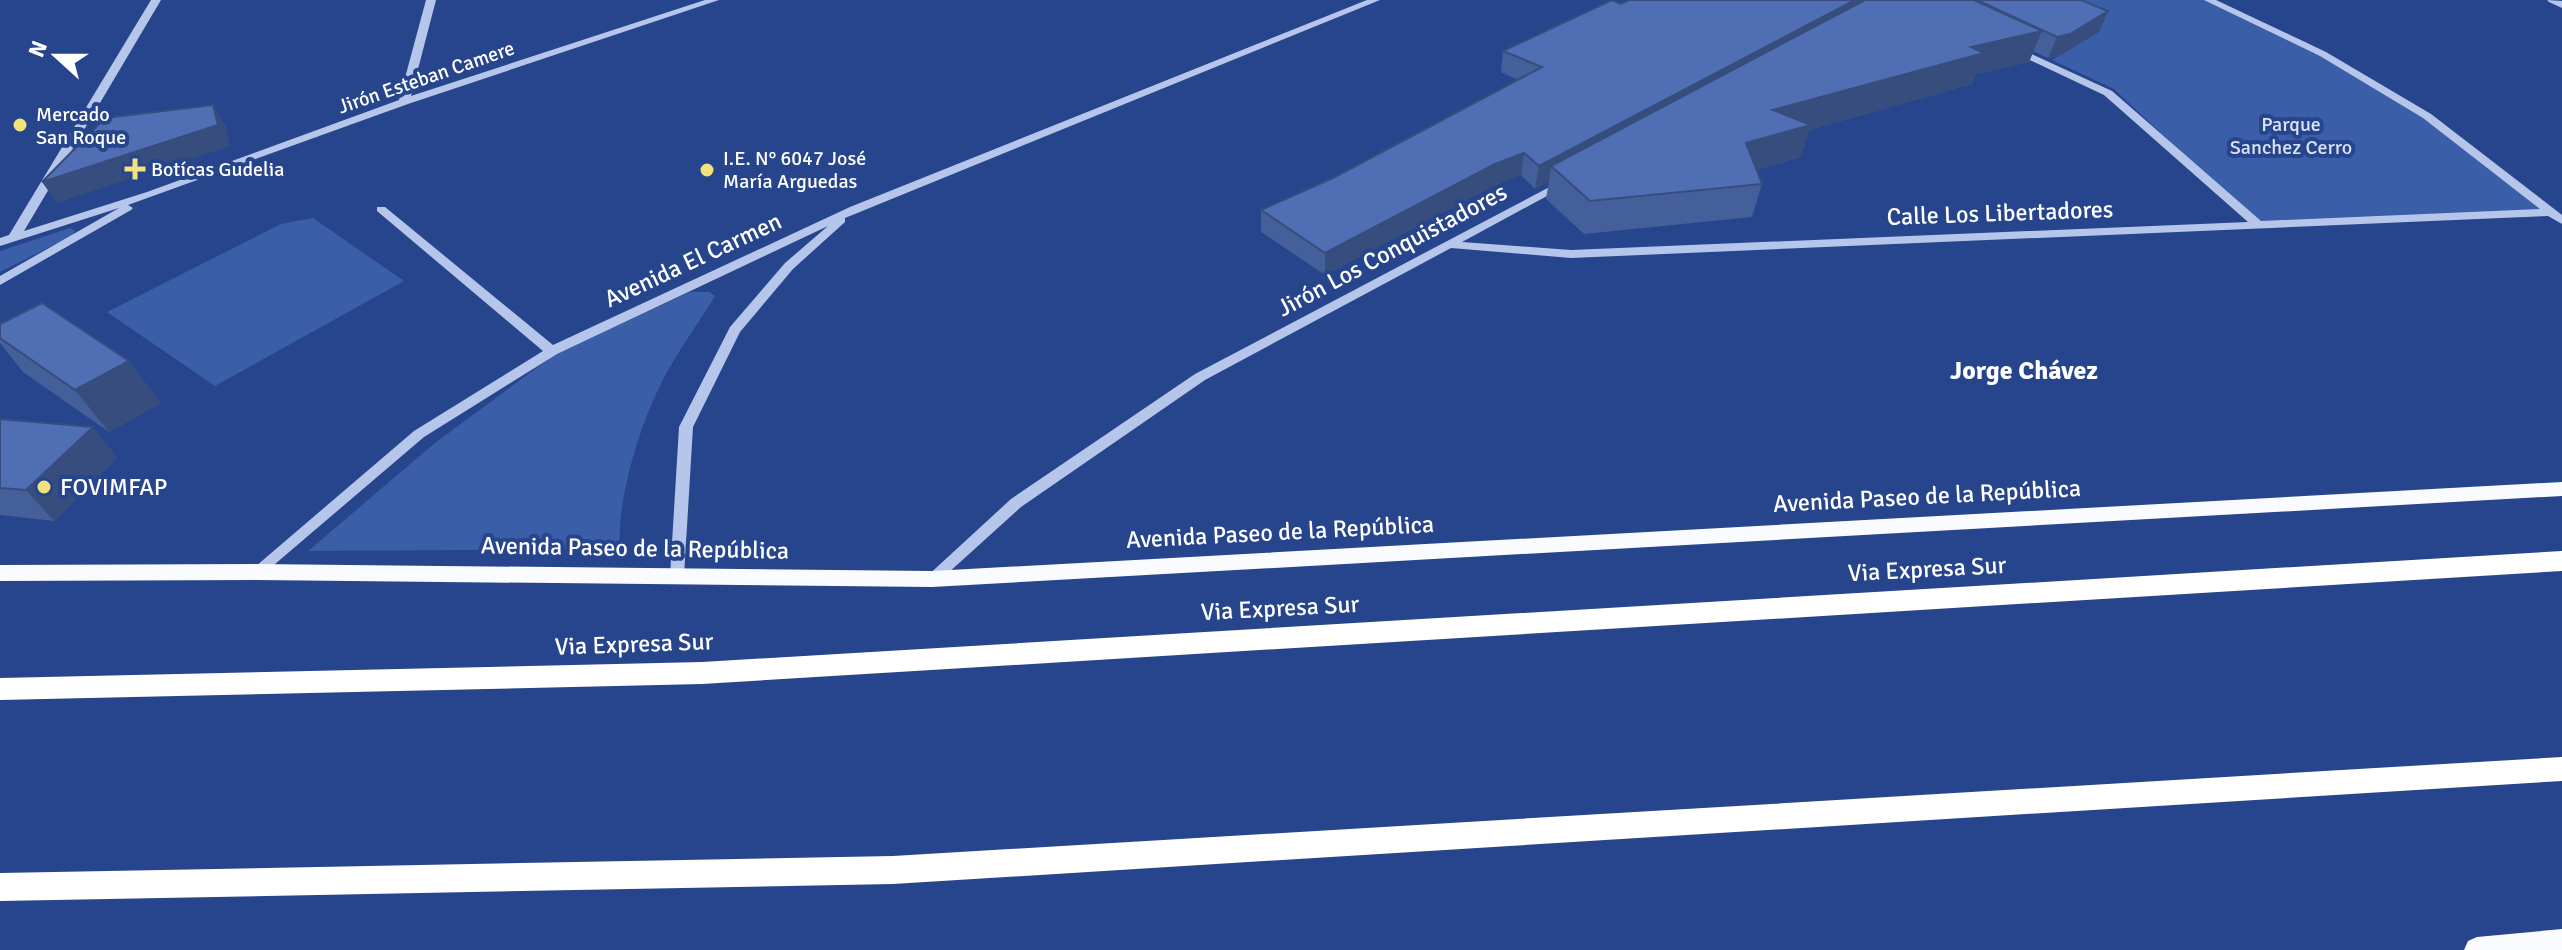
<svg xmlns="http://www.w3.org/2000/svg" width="2562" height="950" viewBox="0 0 2562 950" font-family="Signika,sans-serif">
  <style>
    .green { fill: #3b5ea9 }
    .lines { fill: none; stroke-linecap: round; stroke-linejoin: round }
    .minor { fill: #b6c6ea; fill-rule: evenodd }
    .major { fill: #f9fbfe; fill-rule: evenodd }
    .highway { fill: #fff; fill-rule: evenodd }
    .wall { fill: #445f9a }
    .shaded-wall { fill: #374d7d }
    .building { fill: #4f6eb3; stroke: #374d7d; stroke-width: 2 }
    .poi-dot { fill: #f3e17b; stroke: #27458c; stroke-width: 3 }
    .labels { text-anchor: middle; stroke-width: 8; stroke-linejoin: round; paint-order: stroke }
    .far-street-label { font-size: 20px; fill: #fff; stroke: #27458c }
    .far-poi-label { font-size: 20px; fill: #fff; stroke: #27458c; text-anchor: start }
    .far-park-label { font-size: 20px; fill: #dae3f8; stroke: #27458c }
    .street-label { font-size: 24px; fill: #fff; stroke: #27458c }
    .poi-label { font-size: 24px; fill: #fff; stroke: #27458c; text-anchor: start }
    .neighbourhood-label { font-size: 26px; font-weight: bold; fill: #fff; stroke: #27458c }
  </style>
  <rect width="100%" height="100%" fill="#27458c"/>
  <path class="green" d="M 2021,0 L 2209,0 L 2323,54 L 2427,116 L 2551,212 L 2258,224 L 2114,89 L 2052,60 L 2098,32 Z
    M 313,218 L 404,281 L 215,386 L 107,312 L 281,224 Z
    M 70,228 L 75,231 L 73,235 L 0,272 L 0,251 Z
    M 690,292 L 709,292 L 715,296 C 696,327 672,359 657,392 C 637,434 617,503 620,549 L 308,551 L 435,443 L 554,355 Z"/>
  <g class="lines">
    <path class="minor" d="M 151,0 L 161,0 L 24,231 L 147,192 L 399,100 L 426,0 L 436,0 L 411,96 L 705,0 L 719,0 L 408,104 L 128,205 L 133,208 L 131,210 L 0,285 L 0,276 L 119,208 L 0,246 L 0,238 L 9,235 Z
      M 1367,0 L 1380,0 L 845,218 L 845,222 L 793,269 L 740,332 L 693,427 L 684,576 L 682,580 L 672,580 L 670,576 L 679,427 L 730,327 L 785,263 L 828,226 L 557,354 L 424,437 L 261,576 L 251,576 L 249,572 L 414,431 L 543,351 L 377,211 L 377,207 L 385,207 L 553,345 L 850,207 Z
      M 2204,0 L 2216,0 L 2326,52 L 2431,114 L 2562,215 L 2562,224 L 2548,216 L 1571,258 L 1451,248 L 1205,380 L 1021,507 L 937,583 L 927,583 L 924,579 L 1011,499 L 1195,374 L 1559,182 L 1567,182 L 1569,184 L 1462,242 L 1571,250 L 2248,222 L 2104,95 L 2011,51 L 2009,49 L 2014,46 L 2112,91 L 2261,221 L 2540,209 L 2423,118 L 2320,56 Z
      M 2547,0 L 2562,1 L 2562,8 L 2549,2 Z"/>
    <path class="major" d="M 2562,482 L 2562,496 L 932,587 L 256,580 L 0,581 L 0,565 L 256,564 L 932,571 Z
      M 2562,929 L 2562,950 L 2464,950 L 2468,941 L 2477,937 Z"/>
    <path class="highway" d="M 2562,551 L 2562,571 L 702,684 L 0,700 L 0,678 L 702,662 Z
      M 2562,757 L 2562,781 L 893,884 L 0,901 L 0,873 L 893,856 Z"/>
  </g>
  <path class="wall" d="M 1629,0 L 2081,0 L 2108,11 L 2099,32 L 2061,55 L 2048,58 L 2033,51 L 2029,62 L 1976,74 L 1972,84 L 1809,130 L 1801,157 L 1756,170 L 1762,184 L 1752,217 L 1584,234 L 1546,199 L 1549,181 L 1535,189 L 1521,175 L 1493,186 L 1325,275 L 1261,232 L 1261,210 L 1333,178 L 1518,80 L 1501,72 L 1503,51 Z
    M 0,324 L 161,403 L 109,432 L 23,372 L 0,343 Z
    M 0,419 L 93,427 L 117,458 L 54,521 L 0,515 Z"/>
  <path class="shaded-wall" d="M 1855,0 L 1888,0 L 1551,166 L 1549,181 L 1535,189 L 1539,166 Z
    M 2108,11 L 2099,32 L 2061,55 L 2048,58 L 2057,37 Z
    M 2042,31 L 2029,62 L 1976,74 L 1972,84 L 1809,130 L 1801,157 L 1737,175 L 1746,143 L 1773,110 L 1971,47 Z
    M 213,105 L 226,126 L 230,146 L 57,203 L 42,182 Z
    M 1524,153 L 1521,175 L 1493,186 L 1325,275 L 1325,253 L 1495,164 Z
    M 129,361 L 161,403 L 109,432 L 75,390 Z
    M 93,427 L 117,458 L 54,521 L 26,490 Z"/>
  <path class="building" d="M 1612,0 L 1621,4 L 1629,0 L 1855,0 L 1539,166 L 1524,153 L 1495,164 L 1325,253 L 1261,210 L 1333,178 L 1542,67 L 1503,51 Z
    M 1865,0 L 1974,0 L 2042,31 L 1971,47 L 1984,53 L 1773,110 L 1811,125 L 1746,143 L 1762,184 L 1590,201 L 1551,166 Z
    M 1977,0 L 2081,0 L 2108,11 L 2070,34 L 2057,37 Z
    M 213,105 L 218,125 L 42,182 L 105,118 Z
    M 42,303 L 129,361 L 75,390 L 0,338 L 0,324 Z
    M 0,419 L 93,427 L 26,490 L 0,488 Z"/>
  <g class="poi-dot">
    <circle cx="20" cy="125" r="8"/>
    <path d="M131 157h8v8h8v8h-8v8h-8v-8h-8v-8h8z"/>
    <circle cx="707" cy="170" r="8"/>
    <circle cx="44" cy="487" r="8"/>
  </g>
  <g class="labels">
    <g class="far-street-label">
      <text transform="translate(426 77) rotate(-19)" y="7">Jirón Esteban Camere</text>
    </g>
    <g class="far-poi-label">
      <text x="36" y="121">Mercado<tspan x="36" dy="23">San Roque</tspan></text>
      <text x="723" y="165">I.E. N° 6047 José<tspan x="723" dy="23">María Arguedas</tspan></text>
      <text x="151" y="176">Botícas Gudelia</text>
    </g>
    <g class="far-park-label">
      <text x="2291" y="131">Parque<tspan x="2291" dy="23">Sanchez Cerro</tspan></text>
    </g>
    <g class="street-label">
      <text transform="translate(2000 213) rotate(-2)" y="8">Calle Los Libertadores</text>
      <text transform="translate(1392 250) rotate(-28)" y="8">Jirón Los Conquistadores</text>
      <text transform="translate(693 260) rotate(-25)" y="8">Avenida El Carmen</text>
      <text transform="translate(1927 496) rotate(-3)" y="8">Avenida Paseo de la República</text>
      <text transform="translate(1280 532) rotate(-3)" y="8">Avenida Paseo de la República</text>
      <text transform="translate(635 548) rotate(1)" y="8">Avenida Paseo de la República</text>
      <text transform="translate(1927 569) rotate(-3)" y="8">Via Expresa Sur</text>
      <text transform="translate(1280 608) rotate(-3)" y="8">Via Expresa Sur</text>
      <text transform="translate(634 644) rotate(-2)" y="8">Via Expresa Sur</text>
    </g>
    <g class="poi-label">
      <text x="60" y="495">FOVIMFAP</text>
    </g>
    <g class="neighbourhood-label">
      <text x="2024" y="379">Jorge Chávez</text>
    </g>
  </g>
  <g transform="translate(56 56) rotate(291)" stroke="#27458c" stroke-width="6" paint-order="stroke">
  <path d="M0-6L14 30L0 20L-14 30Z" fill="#ffffff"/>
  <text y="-12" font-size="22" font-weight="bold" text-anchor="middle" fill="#ffffff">N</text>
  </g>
</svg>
